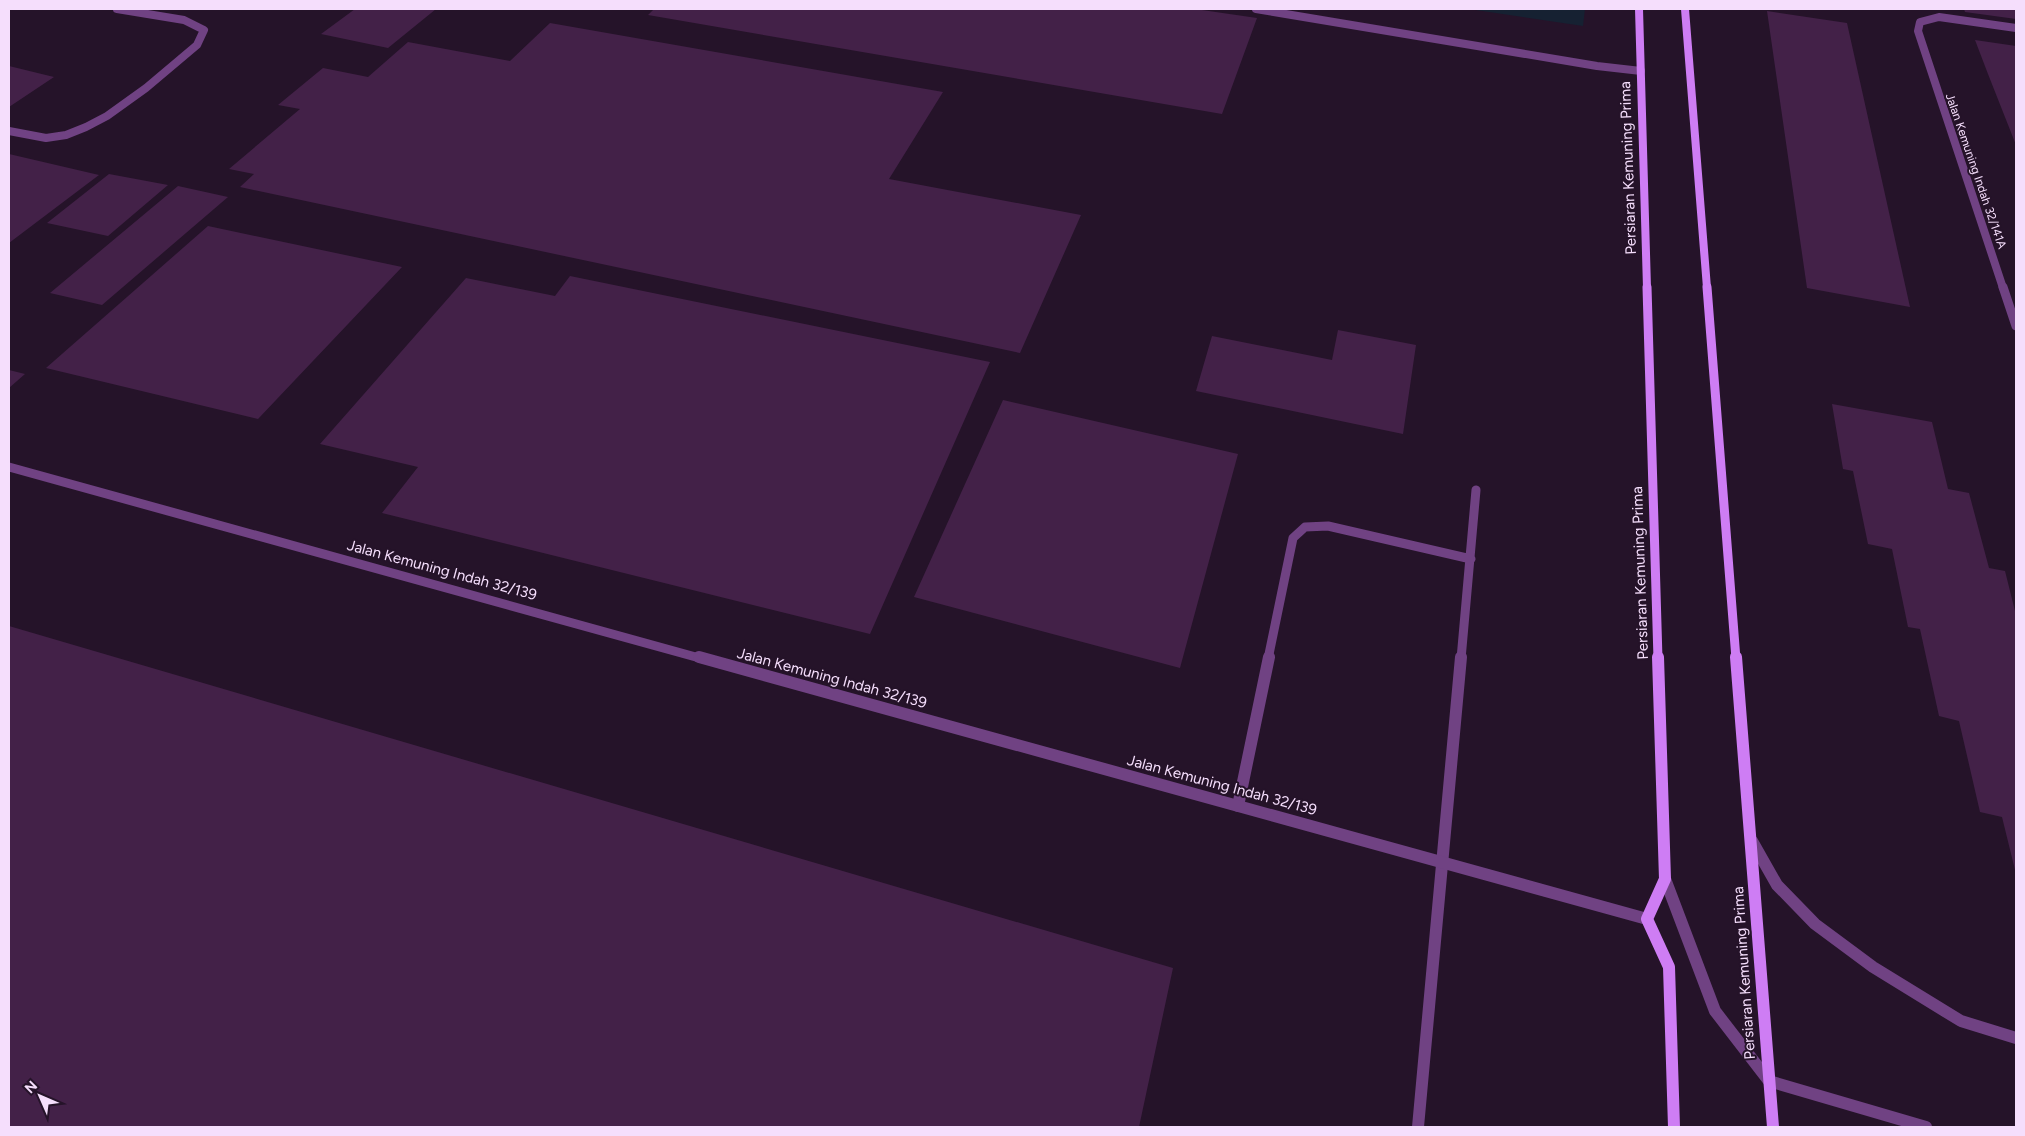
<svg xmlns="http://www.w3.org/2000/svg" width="2025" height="1136" viewBox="0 0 2025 1136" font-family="Figtree,sans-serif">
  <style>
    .green { fill: #162132 }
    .building { fill: #432148 }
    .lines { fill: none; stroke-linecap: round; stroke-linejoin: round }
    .lane-far2 { stroke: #704283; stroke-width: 8 }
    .lane-far1 { stroke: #704283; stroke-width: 9 }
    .lane { stroke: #704283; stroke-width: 12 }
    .street-far2 { stroke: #704283; stroke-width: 8 }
    .street-far1 { stroke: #704283; stroke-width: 9 }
    .street { stroke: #704283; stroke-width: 12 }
    .secondary-far2 { stroke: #ce7df4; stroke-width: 8 }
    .secondary-far1 { stroke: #ce7df4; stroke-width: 9 }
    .secondary { stroke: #ce7df4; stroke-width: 12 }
    .labels { text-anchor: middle; stroke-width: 4; stroke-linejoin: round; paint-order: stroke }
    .far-street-label { font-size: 12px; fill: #f5defc; stroke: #251329 }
    .street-label { font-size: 15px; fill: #f5defc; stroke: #251329 }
  </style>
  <rect width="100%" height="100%" fill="#251329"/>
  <path class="green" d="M 1469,9 L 1585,9 L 1583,26 Z"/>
  <path class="building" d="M 355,9 L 436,9 L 388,48 L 321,34 Z
    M 654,9 L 1195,9 L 1257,18 L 1222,114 L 648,15 Z
    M 1964,9 L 2016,9 L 2016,19 L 1965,12 Z
    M 1767,11 L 1847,23 L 1910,307 L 1807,288 Z
    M 550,23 L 943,92 L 889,179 L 1081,215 L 1020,353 L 240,187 L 254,174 L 229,169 L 300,109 L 278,105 L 323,68 L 368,77 L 408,42 L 510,61 Z
    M 1975,40 L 2016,46 L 2016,145 L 1988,74 Z
    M 9,66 L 54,77 L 9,107 Z
    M 9,154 L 99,175 L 9,243 Z
    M 109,174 L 168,185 L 108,236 L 47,223 Z
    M 178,186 L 228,197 L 102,305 L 50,293 Z
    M 208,226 L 402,267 L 258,419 L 46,368 Z
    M 570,276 L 990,362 L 870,634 L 382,513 L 418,467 L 320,444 L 466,278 L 555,296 Z
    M 1338,330 L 1416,345 L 1403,434 L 1196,391 L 1212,336 L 1332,360 Z
    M 9,370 L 25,374 L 9,388 Z
    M 1003,400 L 1238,454 L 1180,668 L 914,597 Z
    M 1832,404 L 1932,422 L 1948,489 L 1969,493 L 1989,568 L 2005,571 L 2016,615 L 2016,874 L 2002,817 L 1980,812 L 1959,721 L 1939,716 L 1920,629 L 1908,627 L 1892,549 L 1868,544 L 1853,471 L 1843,469 Z
    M 9,626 L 1173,968 L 1139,1127 L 9,1127 Z"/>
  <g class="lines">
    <path class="lane-far2" d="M 1256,9 L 1597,66 L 1641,71
      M 9,131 L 46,138 L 66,135 L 86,127 L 107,116 L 146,88 L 197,45 L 204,30 L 184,20 L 117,9"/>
    <path class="lane-far1" d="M 1268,659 L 1293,538 L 1305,527 L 1328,526 L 1471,559
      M 1461,659 L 1476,490"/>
    <path class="lane" d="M 1238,806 L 1269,657
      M 1418,1127 L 1461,657"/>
    <path class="street-far2" d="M 2003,288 L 1918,31 L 1920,22 L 1939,17 L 2016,28"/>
    <path class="street-far1" d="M 2003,287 L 2016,326
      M 9,467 L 703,659"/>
    <path class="street" d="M 699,657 L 1647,919
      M 1752,841 L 1777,885 L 1815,924 L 1873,967 L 1961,1021 L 2016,1038
      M 1665,879 L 1715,1011 L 1769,1081 L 1926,1127"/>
    <path class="secondary-far2" d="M 1639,9 L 1647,288
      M 1685,9 L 1707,288"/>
    <path class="secondary-far1" d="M 1647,287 L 1658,659
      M 1707,287 L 1736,659"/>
    <path class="secondary" d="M 1658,657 L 1665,879 L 1647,919 L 1669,967 L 1674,1127
      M 1736,657 L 1773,1127"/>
  </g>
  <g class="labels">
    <g class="far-street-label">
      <text transform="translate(1976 171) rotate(71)" y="4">Jalan Kemuning Indah 32/141A</text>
    </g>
    <g class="street-label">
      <text transform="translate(1628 168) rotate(-92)" y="5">Persiaran Kemuning Prima</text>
      <text transform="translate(442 570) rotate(15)" y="5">Jalan Kemuning Indah 32/139</text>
      <text transform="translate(1640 573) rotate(-92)" y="5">Persiaran Kemuning Prima</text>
      <text transform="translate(832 678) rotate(15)" y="5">Jalan Kemuning Indah 32/139</text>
      <text transform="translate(1222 785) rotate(15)" y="5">Jalan Kemuning Indah 32/139</text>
      <text transform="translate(1744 973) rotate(-94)" y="5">Persiaran Kemuning Prima</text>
    </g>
  </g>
  <rect width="2025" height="1136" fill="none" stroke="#f5defc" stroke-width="20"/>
  <g transform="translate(40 1096) rotate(315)" stroke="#251329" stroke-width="4" paint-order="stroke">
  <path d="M0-4L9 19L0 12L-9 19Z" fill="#f5defc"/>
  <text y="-8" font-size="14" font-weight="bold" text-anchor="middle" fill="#f5defc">N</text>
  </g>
</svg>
